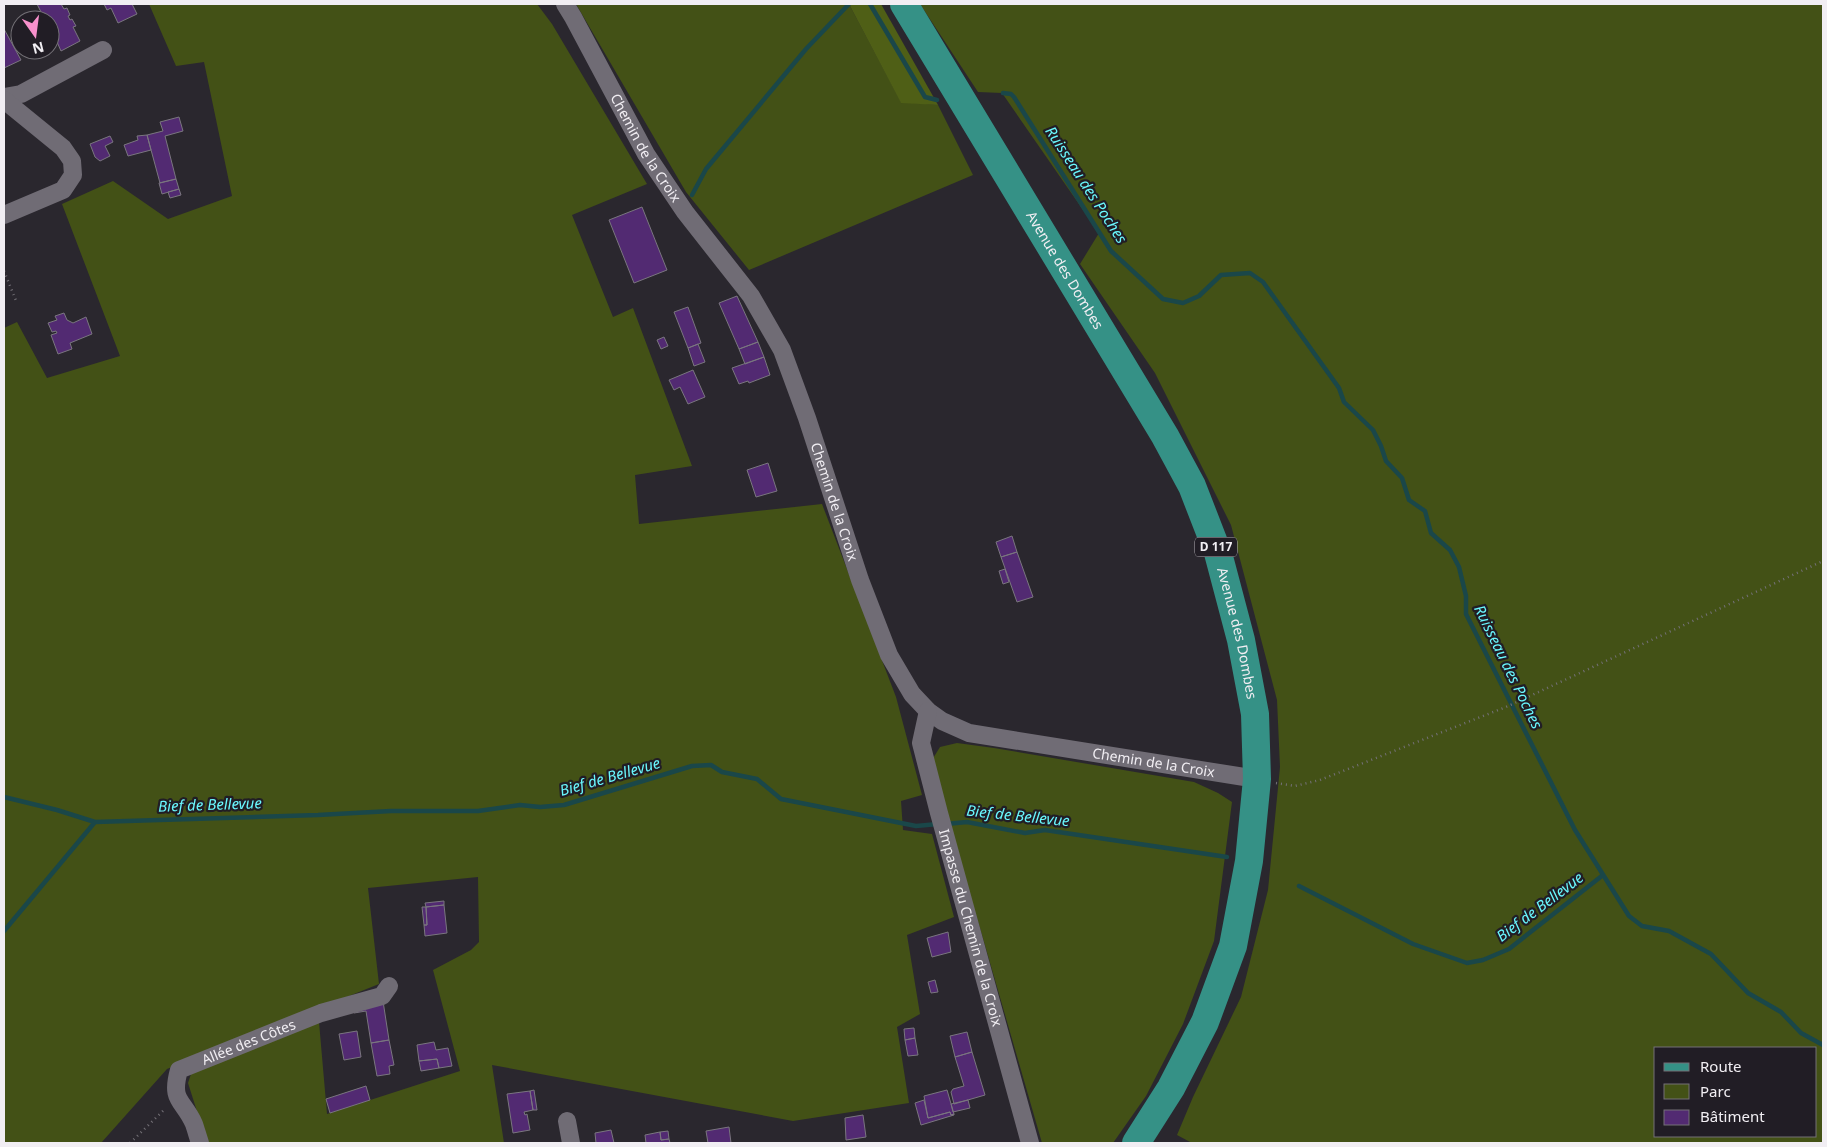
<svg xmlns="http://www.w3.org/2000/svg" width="1827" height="1147" viewBox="0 0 1827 1147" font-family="'Noto Sans',sans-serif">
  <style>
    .green { fill: #435116; fill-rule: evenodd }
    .forest { fill: #4f5f16 }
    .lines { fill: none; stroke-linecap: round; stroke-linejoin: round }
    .stream { stroke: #1a4749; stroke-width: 4.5 }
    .building { fill: #522a72; stroke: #7a767f }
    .path { stroke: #747177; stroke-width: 2.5; stroke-dasharray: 1 4; stroke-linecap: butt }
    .street { stroke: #706c75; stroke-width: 18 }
    .primary { stroke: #359186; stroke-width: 28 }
    .labels { text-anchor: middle; stroke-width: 4.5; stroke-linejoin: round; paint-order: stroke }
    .shield { fill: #211d25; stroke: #b3afb5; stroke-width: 1 }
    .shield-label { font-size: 12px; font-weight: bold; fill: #f1eef3 }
    .street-label { font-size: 14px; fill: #f1eef3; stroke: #211d25 }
    .water-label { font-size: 15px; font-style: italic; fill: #6af8fe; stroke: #211d25 }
  </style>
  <rect width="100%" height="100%" fill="#2a272e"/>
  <path class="green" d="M 149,4 L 537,4 L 552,24 L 647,184 L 572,215 L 613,317 L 633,308 L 692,466 L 635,475 L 639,524 L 822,504 L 896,697 L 922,795 L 901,801 L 903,830 L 932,834 L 954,917 L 907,935 L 920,1014 L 897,1027 L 909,1103 L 793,1121 L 492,1065 L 504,1143 L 207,1143 L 188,1083 L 191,1074 L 319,1022 L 327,1114 L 460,1071 L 433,970 L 471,950 L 479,942 L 478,877 L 368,888 L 379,984 L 167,1069 L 101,1143 L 4,1143 L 4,328 L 17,322 L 47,378 L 120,356 L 62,204 L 113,181 L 168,219 L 232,196 L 204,62 L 176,66 Z
    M 576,4 L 849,4 L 901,102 L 938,105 L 973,175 L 749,270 L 686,192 Z
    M 920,4 L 1823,4 L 1823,1143 L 1192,1143 L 1177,1135 L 1193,1097 L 1241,997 L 1268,890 L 1280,767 L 1277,700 L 1231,525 L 1155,373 L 1080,264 L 1099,233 L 1002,93 L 978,92 ZM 1656,1048 L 1816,1048 L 1816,1136 L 1656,1136 Z
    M 957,743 L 994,748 L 1194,782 L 1218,793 L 1232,802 L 1214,941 L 1183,1024 L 1146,1096 L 1113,1143 L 1042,1143 L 980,928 L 939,798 L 932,760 L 940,747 Z"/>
  <path class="forest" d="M 849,4 L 881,4 L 938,105 L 901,103 Z"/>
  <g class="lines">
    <path class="stream" d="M 870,4 L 925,97 L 937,100
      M 1003,93 L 1011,94 L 1014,97 L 1111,251 L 1163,299 L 1183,303 L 1199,296 L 1221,275 L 1250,273 L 1263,282 L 1339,388 L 1344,402 L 1373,430 L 1381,446 L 1386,461 L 1402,478 L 1409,500 L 1425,511 L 1431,533 L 1450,550 L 1459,567 L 1466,596 L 1466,614 L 1575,830 L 1629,916 L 1642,926 L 1669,931 L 1711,954 L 1748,993 L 1781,1012 L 1801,1033 L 1823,1045
      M 692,195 L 706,169 L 806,49 L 849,4
      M 4,797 L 57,810 L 95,822
      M 946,824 L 967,822 L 1025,833 L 1045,830 L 1227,857
      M 1299,886 L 1413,944 L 1467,963 L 1483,960 L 1509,949 L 1603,875
      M 4,931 L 95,822 L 318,815 L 391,811 L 478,811 L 520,805 L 540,807 L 564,805 L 692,766 L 711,765 L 722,772 L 757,779 L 781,799 L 916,826 L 938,824"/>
  </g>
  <path class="building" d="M 37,4 L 61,4 L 64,9 L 67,8 L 70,15 L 68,16 L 70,20 L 72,19 L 76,26 L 73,27 L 80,41 L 61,51 L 50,26 L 50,20 L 44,18 Z
    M 104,4 L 132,4 L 137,14 L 118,23 L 111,8 L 107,10 Z
    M 4,29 L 21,60 L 4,68 Z
    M 179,117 L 183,131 L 165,136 L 176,179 L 160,183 L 147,135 L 163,131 L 160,122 Z
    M 147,135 L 151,150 L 128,156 L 124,145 L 138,140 L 137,136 Z
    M 110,136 L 113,142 L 105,146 L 110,156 L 100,161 L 95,157 L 90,144 Z
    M 176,179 L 179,189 L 162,194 L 159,183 Z
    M 179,189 L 181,195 L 170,198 L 168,192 Z
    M 642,207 L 667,270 L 634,283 L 609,220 Z
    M 737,296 L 758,342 L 739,349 L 719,303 Z
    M 688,307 L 701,343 L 688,348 L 674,312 Z
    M 64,313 L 67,320 L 73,323 L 86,317 L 92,334 L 70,343 L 72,349 L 58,354 L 51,335 L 57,333 L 56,331 L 52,332 L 48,323 L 57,320 L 55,316 Z
    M 664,337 L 668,346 L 661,349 L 657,340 Z
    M 758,342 L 764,357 L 745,364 L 739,349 Z
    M 698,344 L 705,362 L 694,366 L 688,348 Z
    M 764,357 L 770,375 L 749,383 L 748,381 L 739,384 L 732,368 Z
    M 693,370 L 705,397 L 688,404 L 680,387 L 674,390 L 669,380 Z
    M 768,463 L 777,491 L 756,497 L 747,470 Z
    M 1012,536 L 1017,552 L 1001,557 L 996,542 Z
    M 1017,552 L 1033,597 L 1017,602 L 1001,557 Z
    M 1005,569 L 1009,582 L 1003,584 L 999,571 Z
    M 444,901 L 444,905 L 426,907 L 425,903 Z
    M 444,905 L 447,933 L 425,936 L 424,925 L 427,925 L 426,907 Z
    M 422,907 L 426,907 L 427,925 L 424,925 Z
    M 948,932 L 951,952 L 932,957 L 927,938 Z
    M 935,980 L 938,992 L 931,993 L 928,982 Z
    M 383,1001 L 389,1040 L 371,1043 L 366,1011 L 354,1013 L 353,1006 Z
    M 914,1028 L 915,1038 L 905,1040 L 904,1029 Z
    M 357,1031 L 361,1057 L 344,1060 L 339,1034 Z
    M 967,1032 L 972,1052 L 955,1057 L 950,1036 Z
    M 915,1038 L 918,1055 L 908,1056 L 905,1040 Z
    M 389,1040 L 394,1065 L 389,1066 L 390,1074 L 377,1076 L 371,1043 Z
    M 434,1042 L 436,1050 L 448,1048 L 452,1066 L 439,1068 L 437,1059 L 419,1061 L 417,1045 Z
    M 972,1052 L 985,1095 L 954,1104 L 951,1092 L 953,1089 L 964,1086 L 955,1057 Z
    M 437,1059 L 439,1068 L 421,1071 L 419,1061 Z
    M 366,1086 L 370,1100 L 330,1113 L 326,1099 Z
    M 534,1090 L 537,1110 L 533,1110 L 530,1091 Z
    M 947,1090 L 954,1114 L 951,1115 L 950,1112 L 928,1118 L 924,1096 Z
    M 530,1091 L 533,1110 L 524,1112 L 525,1115 L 527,1114 L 530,1130 L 513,1133 L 507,1094 Z
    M 924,1100 L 928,1118 L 950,1112 L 951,1115 L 954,1114 L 954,1115 L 921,1125 L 915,1103 Z
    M 968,1100 L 970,1108 L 953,1112 L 951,1104 Z
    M 863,1115 L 866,1137 L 846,1140 L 845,1118 Z
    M 729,1127 L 731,1143 L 708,1143 L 706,1131 Z
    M 611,1130 L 614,1143 L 596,1143 L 595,1133 Z
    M 668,1131 L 669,1139 L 661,1140 L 660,1132 Z
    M 660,1132 L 661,1140 L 669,1139 L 670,1143 L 646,1143 L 645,1135 Z"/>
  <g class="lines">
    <path class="path" d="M 4,271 L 17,303
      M 1276,783 L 1295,786 L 1320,780 L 1506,707 L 1823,561
      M 130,1143 L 165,1109"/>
    <g class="street">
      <path id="s1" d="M 565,4 L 573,17 L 646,154 L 685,212 L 751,296 L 782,350 L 807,418 L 860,580 L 889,655 L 912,694 L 928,711 L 942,721 L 969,733 L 1257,779"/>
      <path d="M 4,97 L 21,94 L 103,50"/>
      <path d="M 4,100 L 63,148 L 72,161 L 73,175 L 63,190 L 4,215"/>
      <path id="s2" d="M 928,711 L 921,743 L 939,813 L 1030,1143"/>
      <path d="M 567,1121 L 571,1143"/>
      <path id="s3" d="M 200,1143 C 198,1137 196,1130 194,1124 C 183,1099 170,1102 179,1070 L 321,1013 L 382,996 L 389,986"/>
    </g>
    <path class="primary" id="s4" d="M 904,4 L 1165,436 L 1192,486 L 1218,553 L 1241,640 L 1255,714 L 1257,779 L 1249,861 L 1233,946 L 1205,1022 L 1171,1088 L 1136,1143"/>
  </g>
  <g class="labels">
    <rect class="shield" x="1195" y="537.5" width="42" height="19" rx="4"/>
    <g class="shield-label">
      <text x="1216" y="551">D 117</text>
    </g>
    <g class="street-label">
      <text dy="5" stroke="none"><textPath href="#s1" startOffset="165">Chemin de la Croix</textPath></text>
      <text dy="5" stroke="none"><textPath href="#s4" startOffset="311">Avenue des Dombes</textPath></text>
      <text dy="5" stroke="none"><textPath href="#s1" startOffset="570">Chemin de la Croix</textPath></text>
      <text dy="5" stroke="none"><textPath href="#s4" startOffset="716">Avenue des Dombes</textPath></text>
      <text dy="5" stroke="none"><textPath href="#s1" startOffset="1035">Chemin de la Croix</textPath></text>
      <text dy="5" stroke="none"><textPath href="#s2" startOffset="224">Impasse du Chemin de la Croix</textPath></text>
      <text dy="5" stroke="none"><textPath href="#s3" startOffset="154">Allée des Côtes</textPath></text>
    </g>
    <g class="water-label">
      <text transform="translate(1086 185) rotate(57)" y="5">Ruisseau des Poches</text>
      <text transform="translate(1508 667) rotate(64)" y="5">Ruisseau des Poches</text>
      <text transform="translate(610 777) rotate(-16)" y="5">Bief de Bellevue</text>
      <text transform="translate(210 805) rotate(-2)" y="5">Bief de Bellevue</text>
      <text transform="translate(1018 816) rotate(6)" y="5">Bief de Bellevue</text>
      <text transform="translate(1540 907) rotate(-37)" y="5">Bief de Bellevue</text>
    </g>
  </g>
  <rect width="1827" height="1147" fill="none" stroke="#f1eef3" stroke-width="10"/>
  <rect x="1654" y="1047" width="162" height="90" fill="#211d25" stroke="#747177"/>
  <rect x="1664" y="1063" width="25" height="8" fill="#359186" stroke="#747177"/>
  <text x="1700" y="1072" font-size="15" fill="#f1eef3">Route</text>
  <rect x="1664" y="1084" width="25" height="15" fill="#435116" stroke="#747177"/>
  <text x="1700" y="1097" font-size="15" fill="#f1eef3">Parc</text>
  <rect x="1664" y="1110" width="25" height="15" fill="#522a72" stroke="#747177"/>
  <text x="1700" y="1122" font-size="15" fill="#f1eef3">Bâtiment</text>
  <g transform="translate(35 35) rotate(166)"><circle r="24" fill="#211d25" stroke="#747177"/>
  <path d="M0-4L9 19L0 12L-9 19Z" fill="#f890cc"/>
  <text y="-8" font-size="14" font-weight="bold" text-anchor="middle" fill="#f1eef3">N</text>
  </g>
</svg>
